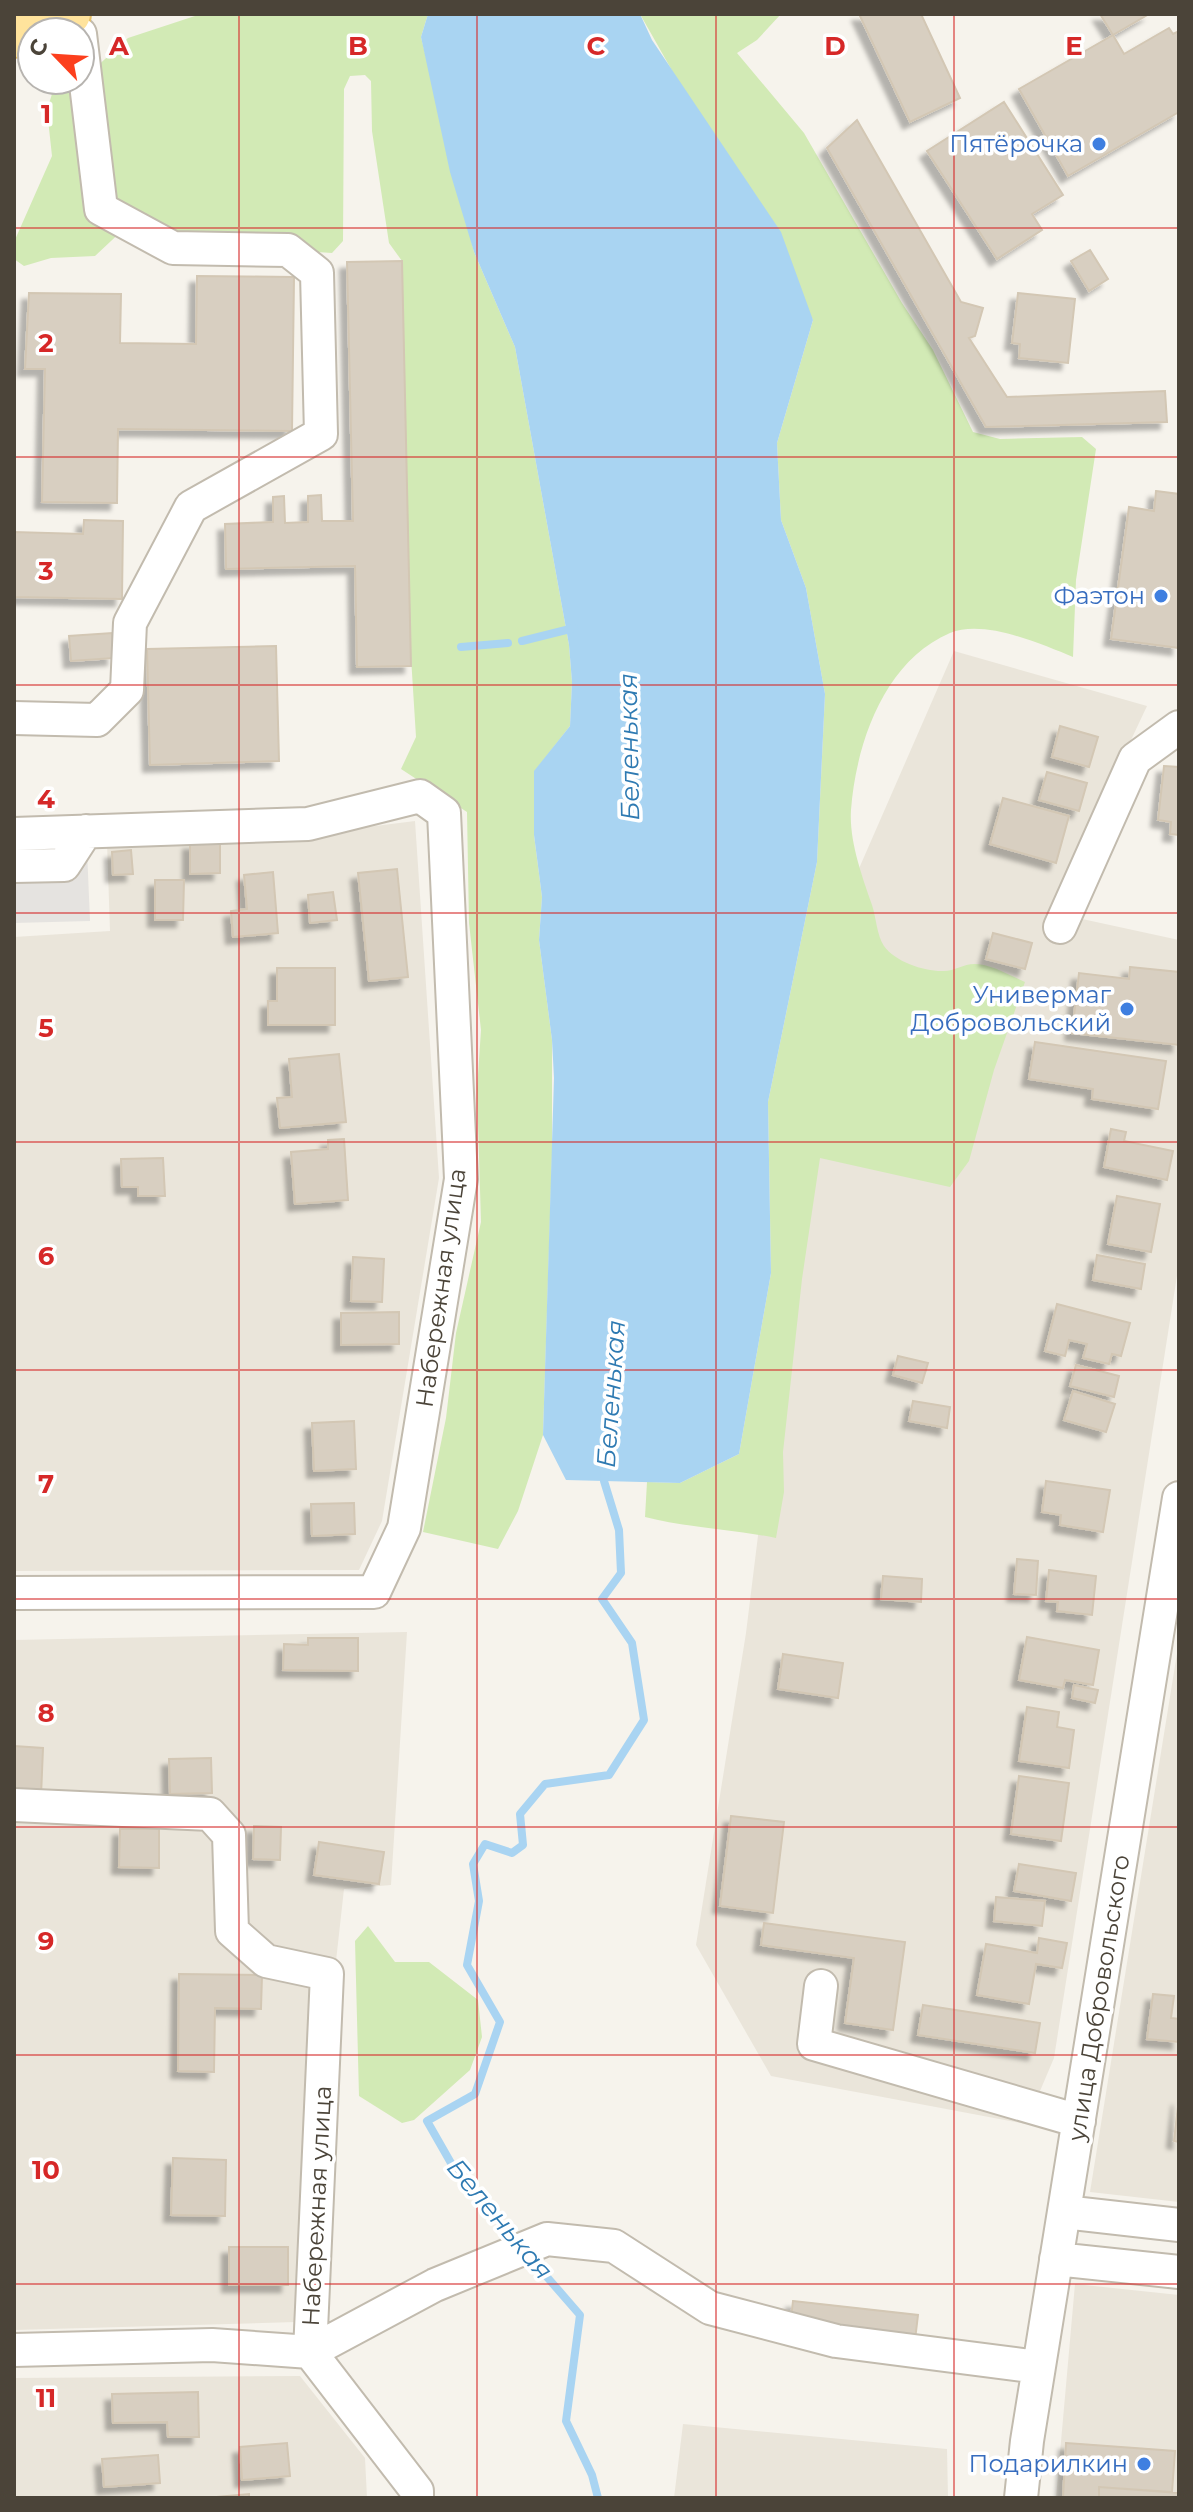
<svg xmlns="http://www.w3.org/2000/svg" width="1193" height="2512" viewBox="0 0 1193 2512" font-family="Montserrat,sans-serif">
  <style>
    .residential { fill: #eae5da }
    .green { fill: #d2eab5 }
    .parking { fill: #e5e3e0 }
    .water { fill: #a9d4f2 }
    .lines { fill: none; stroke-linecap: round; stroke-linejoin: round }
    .stream { stroke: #a9d4f2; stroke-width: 8 }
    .building { fill: #d8cfc1; stroke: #d3c7b4; stroke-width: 2; filter: url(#shadow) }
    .minor-casing { stroke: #c2bbae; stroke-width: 36 }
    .major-casing { stroke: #e6c16a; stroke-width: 46 }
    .minor { stroke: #fff; stroke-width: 32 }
    .major { stroke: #ffe39c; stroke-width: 42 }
    .grid { fill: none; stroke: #d62828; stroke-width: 2; stroke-opacity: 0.55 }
    .shop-dot { fill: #3f7fe0; stroke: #fff; stroke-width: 3 }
    .labels { text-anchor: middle; stroke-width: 7; stroke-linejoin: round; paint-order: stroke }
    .shop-label { font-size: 24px; fill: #366cbe; stroke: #fff; text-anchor: end }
    .street-label { font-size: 24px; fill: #4b4439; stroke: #fff }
    .water-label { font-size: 26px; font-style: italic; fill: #2e7ab2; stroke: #fff }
    .grid-label { font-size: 26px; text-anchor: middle; font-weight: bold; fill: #d62828; stroke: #fff; stroke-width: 7; stroke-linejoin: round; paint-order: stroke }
  </style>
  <defs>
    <filter id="shadow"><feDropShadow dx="-7" dy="7" stdDeviation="2" flood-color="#0004"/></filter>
  </defs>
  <rect width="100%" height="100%" fill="#f6f3ec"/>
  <path class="residential" d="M 954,651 L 1147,706 L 1050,912 L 1179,940 L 1179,1263 L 1054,2058 L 1026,2124 L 771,2076 L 696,1945 L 746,1633 L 833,928 Z
    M 415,821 L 439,1178 L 382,1521 L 359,1570 L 14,1571 L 14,937 L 110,931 L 107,842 L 312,834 Z
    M 407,1632 L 391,1885 L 344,1889 L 296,2322 L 14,2330 L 14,1640 Z
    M 1179,1641 L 1179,2202 L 1090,2192 Z
    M 1075,2284 L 1179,2295 L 1179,2498 L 1056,2498 Z
    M 300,2376 L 365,2458 L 367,2498 L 14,2498 L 14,2378 Z
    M 683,2424 L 947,2449 L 948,2498 L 674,2498 Z"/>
  <path class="green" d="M 201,14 L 428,14 L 421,37 L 474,252 L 515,347 L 569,645 L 572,682 L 570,726 L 534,772 L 534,835 L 542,897 L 539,940 L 552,1040 L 552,1155 L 543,1435 L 518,1511 L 498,1549 L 423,1532 L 446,1418 L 456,1333 L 481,1222 L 477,1090 L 481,1030 L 469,923 L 467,812 L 401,769 L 416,737 L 410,641 L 402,261 L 389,243 L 372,131 L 371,81 L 365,75 L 350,76 L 344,89 L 343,241 L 332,253 L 288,250 L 127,226 L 95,256 L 51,258 L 24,266 L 14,259 L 14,242 L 52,156 L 47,110 L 52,94 L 63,83 L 93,70 L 128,38 Z
    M 640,14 L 781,14 L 757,40 L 737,53 L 804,133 L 902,303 L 933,350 L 973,432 L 1000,439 L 1082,437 L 1096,449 L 1076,580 L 1073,657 C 1041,644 985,619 950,633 C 884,661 856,744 851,810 C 849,841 862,876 872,905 C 876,917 877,936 884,946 C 895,962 926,972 944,971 C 954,971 964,964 974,964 C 991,964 1009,975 1025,982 L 994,1070 L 969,1161 L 950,1187 L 820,1158 L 802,1279 L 783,1452 L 784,1492 L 776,1538 C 733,1529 688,1528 645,1517 L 647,1482 L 680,1483 L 739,1454 L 771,1273 L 768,1102 L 817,862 L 825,694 L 806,588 L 781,520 L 777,443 L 813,320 Z
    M 368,1926 L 395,1962 L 429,1962 L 478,2000 L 482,2037 L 470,2070 L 414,2120 L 402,2123 L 359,2096 L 355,1941 Z"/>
  <path class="parking" d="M 87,850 L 90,921 L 14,923 L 14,852 Z"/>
  <path class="water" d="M 428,14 L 640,14 L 652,40 L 781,232 L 813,320 L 777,443 L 781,520 L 806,588 L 825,694 L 817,862 L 768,1102 L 771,1273 L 739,1454 L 680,1483 L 566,1480 L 543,1435 L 554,1078 L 552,1040 L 539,940 L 542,897 L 534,835 L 534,771 L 570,726 L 572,682 L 569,645 L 515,347 L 474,252 L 450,172 L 421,37 Z"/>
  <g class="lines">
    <path class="stream" d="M 522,641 L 574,628
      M 461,647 L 508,643
      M 519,2244 L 455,2170 L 427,2121 L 475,2094 L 500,2022 L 467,1965 L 479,1901 L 473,1864 L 485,1844 L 512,1853 L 523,1845 L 520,1814 L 545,1784 L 609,1775 L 644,1720 L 632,1643 L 602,1599 L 621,1573 L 619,1530 L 604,1481 L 605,1471
      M 527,2254 L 580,2315 L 566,2421 L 592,2475 L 598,2498"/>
  </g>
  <path class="building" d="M 859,14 L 921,14 L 960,98 L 910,122 Z
    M 1100,14 L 1149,14 L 1113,35 Z
    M 1169,28 L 1173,34 L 1179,31 L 1179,112 L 1068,176 L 1019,89 L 1113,35 L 1124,54 Z
    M 1004,102 L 1063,195 L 1032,214 L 1042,230 L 997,259 L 927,151 Z
    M 857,120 L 961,302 L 983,308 L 975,336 L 969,338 L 1007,397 L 1165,391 L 1167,422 L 986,427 L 827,148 Z
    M 1090,250 L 1108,279 L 1089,291 L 1071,261 Z
    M 402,261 L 411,666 L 357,667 L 355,566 L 226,569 L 225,524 L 273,522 L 273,497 L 284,496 L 285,523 L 308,522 L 308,496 L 321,495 L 322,521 L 353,521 L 347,262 Z
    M 197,276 L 294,277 L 292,431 L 118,429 L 117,503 L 42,502 L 45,369 L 25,369 L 29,293 L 121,294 L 120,343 L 196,344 Z
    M 1018,293 L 1075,299 L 1068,363 L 1019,358 L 1020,344 L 1012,343 Z
    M 1156,491 L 1179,494 L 1179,648 L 1111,639 L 1129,507 L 1154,511 Z
    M 84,520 L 123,521 L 122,599 L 14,597 L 14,532 L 83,534 Z
    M 112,633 L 114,658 L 71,661 L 69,636 Z
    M 276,646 L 279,761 L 150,765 L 147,649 Z
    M 1060,726 L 1098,737 L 1089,767 L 1052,757 Z
    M 1164,766 L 1179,767 L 1179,835 L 1170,834 L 1171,822 L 1158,820 Z
    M 1047,772 L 1087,783 L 1079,811 L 1039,800 Z
    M 1003,798 L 1069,816 L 1056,863 L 990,844 Z
    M 190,843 L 220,843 L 220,873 L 190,874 Z
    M 131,850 L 133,874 L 113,875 L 112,852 Z
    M 397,869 L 408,977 L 369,981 L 358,873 Z
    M 273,872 L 278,933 L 233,937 L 231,911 L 247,909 L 244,875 Z
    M 155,880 L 184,880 L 183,920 L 155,920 Z
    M 333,892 L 337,920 L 310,923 L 308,895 Z
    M 993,933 L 1032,943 L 1025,969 L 986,959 Z
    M 1130,967 L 1179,972 L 1179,1045 L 1072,1033 L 1079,973 L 1129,979 Z
    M 277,968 L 335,968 L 335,1025 L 268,1025 L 268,1001 L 277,1001 Z
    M 1035,1042 L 1166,1061 L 1158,1109 L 1092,1099 L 1093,1089 L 1029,1079 Z
    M 339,1054 L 346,1122 L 280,1128 L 277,1098 L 292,1097 L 289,1059 Z
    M 1111,1129 L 1126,1132 L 1124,1141 L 1173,1151 L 1167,1180 L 1104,1167 Z
    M 344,1139 L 348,1200 L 295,1204 L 291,1152 L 328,1149 L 328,1140 Z
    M 163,1158 L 165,1196 L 138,1196 L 138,1187 L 122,1187 L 121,1159 Z
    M 1117,1196 L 1160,1204 L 1151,1252 L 1108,1244 Z
    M 1097,1255 L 1145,1264 L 1141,1289 L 1093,1280 Z
    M 353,1257 L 384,1259 L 382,1302 L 351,1301 Z
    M 1057,1304 L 1130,1323 L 1121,1356 L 1112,1354 L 1109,1364 L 1083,1358 L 1087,1344 L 1069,1340 L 1065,1356 L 1045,1351 Z
    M 399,1312 L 399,1344 L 341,1345 L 341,1313 Z
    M 898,1356 L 928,1363 L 922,1383 L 893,1375 Z
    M 1076,1365 L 1119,1376 L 1114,1397 L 1070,1386 Z
    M 1073,1391 L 1115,1404 L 1106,1432 L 1064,1420 Z
    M 913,1401 L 950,1407 L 947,1428 L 909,1421 Z
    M 354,1421 L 356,1469 L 314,1471 L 312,1423 Z
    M 1046,1481 L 1110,1490 L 1103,1532 L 1060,1525 L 1061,1515 L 1042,1512 Z
    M 354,1503 L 355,1534 L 312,1536 L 311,1504 Z
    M 1017,1559 L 1038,1561 L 1036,1595 L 1014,1594 Z
    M 1049,1570 L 1096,1576 L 1092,1615 L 1057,1611 L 1058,1602 L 1046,1601 Z
    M 883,1576 L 922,1579 L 921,1602 L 881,1599 Z
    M 1027,1637 L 1099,1650 L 1093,1685 L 1065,1680 L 1063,1688 L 1019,1680 Z
    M 308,1638 L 358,1638 L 358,1671 L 283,1670 L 284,1644 L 308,1645 Z
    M 783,1654 L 843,1663 L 838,1698 L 778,1689 Z
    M 1074,1685 L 1098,1690 L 1095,1703 L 1072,1698 Z
    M 1027,1707 L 1059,1712 L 1057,1727 L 1074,1730 L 1069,1768 L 1019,1761 Z
    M 14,1746 L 43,1748 L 41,1796 L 14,1795 Z
    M 211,1758 L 212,1793 L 170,1794 L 169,1759 Z
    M 1019,1776 L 1069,1783 L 1061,1841 L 1011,1834 Z
    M 731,1816 L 784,1822 L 773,1913 L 720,1906 Z
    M 254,1826 L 281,1827 L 280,1860 L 253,1859 Z
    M 120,1829 L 159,1829 L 159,1868 L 119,1867 Z
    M 319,1842 L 384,1852 L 379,1884 L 314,1875 Z
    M 1019,1864 L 1076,1873 L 1071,1901 L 1014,1891 Z
    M 996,1897 L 1045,1901 L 1042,1926 L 994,1921 Z
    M 764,1923 L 905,1942 L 893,2030 L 845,2023 L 854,1958 L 761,1945 Z
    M 1039,1938 L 1067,1943 L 1062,1968 L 1036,1964 L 1029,2004 L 977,1995 L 986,1944 L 1037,1953 Z
    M 179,1974 L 262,1975 L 261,2009 L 215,2008 L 214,2072 L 178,2071 Z
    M 1153,1994 L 1174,1996 L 1171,2018 L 1179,2019 L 1179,2042 L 1147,2039 Z
    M 923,2005 L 1040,2023 L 1035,2053 L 918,2035 Z
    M 1179,2098 L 1179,2142 L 1174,2141 Z
    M 173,2158 L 226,2160 L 225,2216 L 171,2215 Z
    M 229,2247 L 288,2247 L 288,2285 L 229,2285 Z
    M 793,2301 L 918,2315 L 915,2340 L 790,2326 Z
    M 198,2392 L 199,2437 L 168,2437 L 167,2422 L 113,2423 L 112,2394 Z
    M 287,2443 L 290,2476 L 242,2480 L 240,2447 Z
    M 1066,2443 L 1175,2451 L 1172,2492 L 1099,2487 L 1099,2498 L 1063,2498 Z
    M 158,2455 L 160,2483 L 104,2487 L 102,2459 Z
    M 1099,2487 L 1179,2493 L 1179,2498 L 1099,2498 Z
    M 249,2494 L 249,2498 L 217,2498 L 217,2497 Z"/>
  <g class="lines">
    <defs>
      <path id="minor" d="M 14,718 L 97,720 L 127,690 L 130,623 L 191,507 L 321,434 L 317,273 L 288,250 L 173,248 L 101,209 L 80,34
        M 14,834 L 308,824 L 420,796 L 444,813 L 461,1179 L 404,1528 L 374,1592 L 14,1593
        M 14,866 L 64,865 L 86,831
        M 1060,927 L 1135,759 L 1179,727
        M 14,1805 L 210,1814 L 229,1835 L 232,1931 L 266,1961 L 327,1974 L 310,2352 L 417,2491 L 417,2498
        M 821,1986 L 814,2044 L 1079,2121
        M 1064,2212 L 1179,2225
        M 1056,2259 L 1179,2272
        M 14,2350 L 212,2345 L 310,2352 L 435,2285 L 547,2239 L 614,2246 L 710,2308 L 836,2341 L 1038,2367
        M 1021,2498 L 1027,2441 L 1179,1498"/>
      <path id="major" d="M 14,36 L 69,14"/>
    </defs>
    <use href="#minor" class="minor-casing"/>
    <use href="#major" class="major-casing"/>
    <use href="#minor" class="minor"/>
    <use href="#major" class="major"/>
  </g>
  <path class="grid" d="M 239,14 L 239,2498M 477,14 L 477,2498M 716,14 L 716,2498M 954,14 L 954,2498M 14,228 L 1179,228M 14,457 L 1179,457M 14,685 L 1179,685M 14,913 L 1179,913M 14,1142 L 1179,1142M 14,1370 L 1179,1370M 14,1599 L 1179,1599M 14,1827 L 1179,1827M 14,2055 L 1179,2055M 14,2284 L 1179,2284"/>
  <g class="shop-dot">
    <circle cx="1099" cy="144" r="8"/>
    <circle cx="1161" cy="596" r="8"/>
    <circle cx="1127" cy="1009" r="8"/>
    <circle cx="1144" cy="2464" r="8"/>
  </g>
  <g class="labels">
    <g class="shop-label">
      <text x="1083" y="152">Пятёрочка</text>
      <text x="1145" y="604">Фаэтон</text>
      <text x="1111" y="1003">Универмаг<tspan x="1111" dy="28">Добровольский</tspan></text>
      <text x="1128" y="2472">Подарилкин</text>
    </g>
    <g class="street-label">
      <text transform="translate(441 1288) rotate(-82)" y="8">Набережная улица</text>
      <text transform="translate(1099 1998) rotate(-81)" y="8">улица Добровольского</text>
      <text transform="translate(317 2206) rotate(-87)" y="8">Набережная улица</text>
    </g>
    <g class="water-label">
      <text transform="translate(629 747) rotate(-91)" y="9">Беленькая</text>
      <text transform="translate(611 1394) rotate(-86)" y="9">Беленькая</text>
      <text transform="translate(500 2219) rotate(50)" y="9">Беленькая</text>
    </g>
  </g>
  <g class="grid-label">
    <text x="119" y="55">A</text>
    <text x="358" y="55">B</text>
    <text x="596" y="55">C</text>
    <text x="835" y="55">D</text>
    <text x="1074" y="55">E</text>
    <text x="46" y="123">1</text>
    <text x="46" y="352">2</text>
    <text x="46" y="580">3</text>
    <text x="46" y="808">4</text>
    <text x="46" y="1037">5</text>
    <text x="46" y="1265">6</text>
    <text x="46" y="1493">7</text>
    <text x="46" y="1722">8</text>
    <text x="46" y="1950">9</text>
    <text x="46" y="2179">10</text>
    <text x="46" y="2407">11</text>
  </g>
  <rect width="1193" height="2512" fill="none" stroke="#4b4439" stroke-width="32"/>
  <g transform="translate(56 56) rotate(295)"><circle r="38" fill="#ffffff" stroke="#b7b4b0" stroke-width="2"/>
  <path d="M0-6L14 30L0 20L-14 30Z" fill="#fc3f1d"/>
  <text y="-12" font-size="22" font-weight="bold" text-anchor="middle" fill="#4b4439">С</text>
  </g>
</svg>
